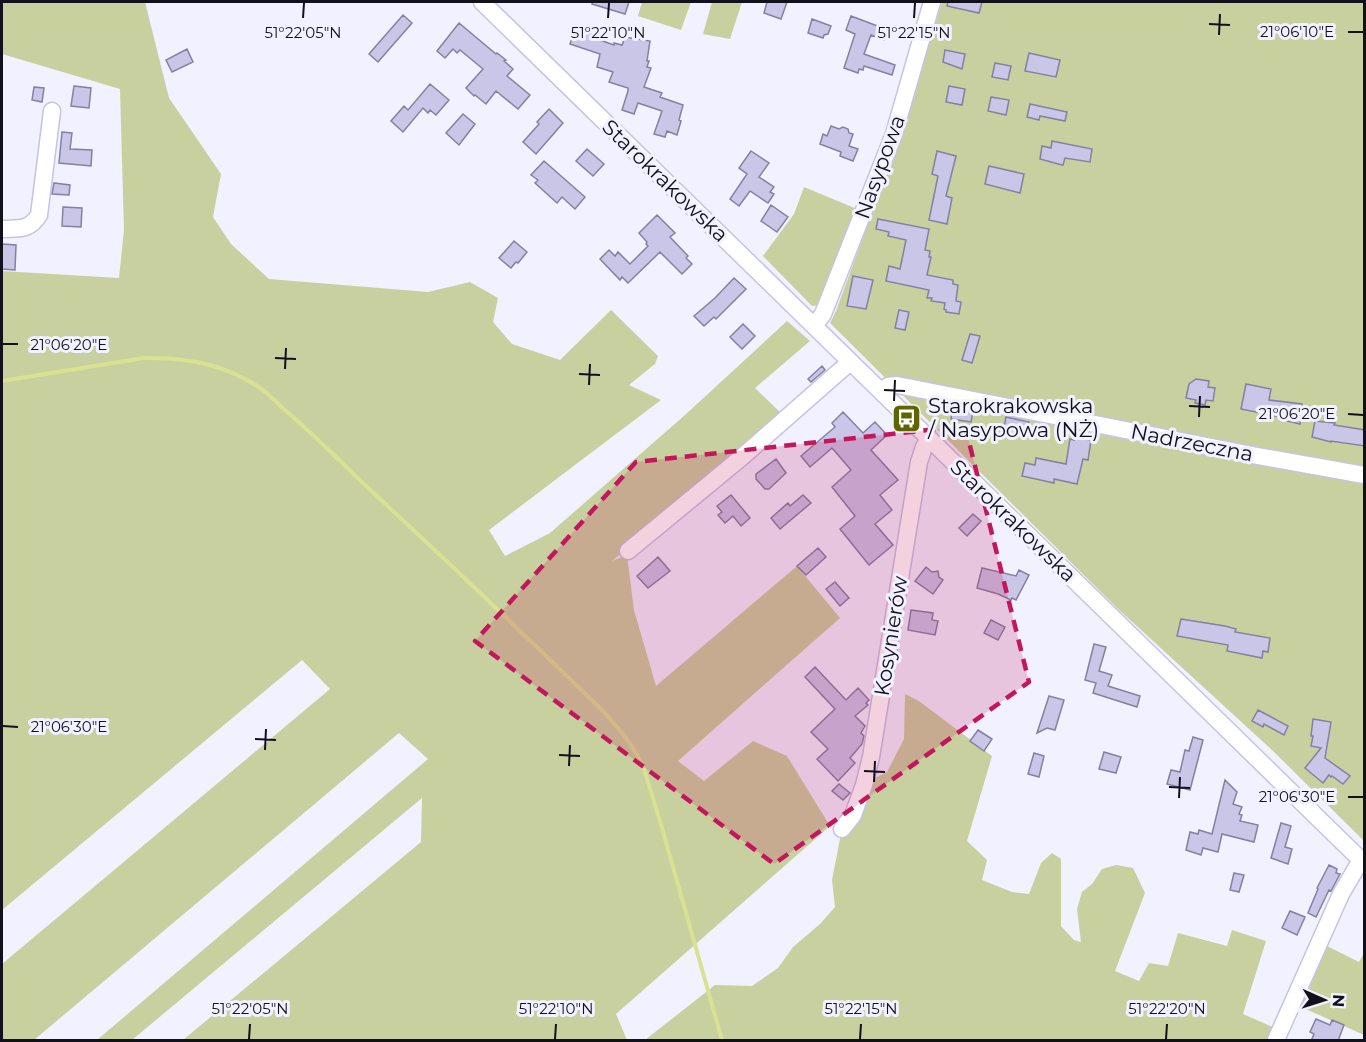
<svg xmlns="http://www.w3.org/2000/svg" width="1366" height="1042" viewBox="0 0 1366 1042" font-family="Montserrat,sans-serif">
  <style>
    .green { fill: #c9d09f }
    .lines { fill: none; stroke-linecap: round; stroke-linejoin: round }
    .stream { stroke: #d9e293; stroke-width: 4 }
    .building { fill: #c9c6e8; stroke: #8481a0; stroke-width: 1.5 }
    .minor-casing { stroke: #c6c3e4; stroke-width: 19 }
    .minor { stroke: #fff; stroke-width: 16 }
    .marked { fill: #c2185b; fill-opacity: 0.2; stroke: #c2185b; stroke-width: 4.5; stroke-dasharray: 12 8; stroke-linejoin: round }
    .ticks { fill: none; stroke: #12101b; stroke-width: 2 }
    .labels { text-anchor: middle; stroke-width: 6; stroke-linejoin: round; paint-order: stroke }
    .street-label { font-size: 21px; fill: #12101b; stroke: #f2f1ff }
    .poi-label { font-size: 21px; fill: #12101b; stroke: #f2f1ff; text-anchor: start }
    .ticks-label { font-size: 15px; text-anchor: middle; fill: #12101b; stroke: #f2f1ff; stroke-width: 6; stroke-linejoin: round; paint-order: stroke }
  </style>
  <rect width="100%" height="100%" fill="#f2f1ff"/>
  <path class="green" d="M 2,2 L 145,2 L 169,98 L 221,174 L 213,217 L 231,244 L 269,279 L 428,292 L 470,282 L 498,298 L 493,322 L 512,344 L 560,360 L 611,310 L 658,356 L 655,364 L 629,385 L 661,400 L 489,530 L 505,556 L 550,533 L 685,415 L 787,321 L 810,341 L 755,388 L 784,416 L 612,561 L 627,555 L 634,610 L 656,686 L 797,566 L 840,618 L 678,761 L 704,781 L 753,741 L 787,756 L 830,826 L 616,1014 L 627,1040 L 183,1040 L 421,842 L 422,798 L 132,1040 L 97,1040 L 428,759 L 399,733 L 34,1040 L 2,1040 L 2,964 L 330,689 L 302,660 L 2,910 L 2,271 L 119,278 L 124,230 L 120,89 L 2,54 Z
    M 642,2 L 691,2 L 681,30 L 638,16 Z
    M 712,2 L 742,2 L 730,39 L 703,34 Z
    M 942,2 L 1364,2 L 1364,841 L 1272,750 L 1117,608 L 830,323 L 836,311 L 901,134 Z
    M 804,187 L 857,209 L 822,305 L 812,306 L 763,256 L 794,214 Z
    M 905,694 L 919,701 L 992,756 L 967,841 L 987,860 L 982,880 L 1012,892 L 1029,894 L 1041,863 L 1052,853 L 1061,859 L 1061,926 L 1074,940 L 1081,942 L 1077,909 L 1082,892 L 1092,884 L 1102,869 L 1116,865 L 1133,868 L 1145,893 L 1115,971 L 1139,981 L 1149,963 L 1168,966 L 1178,933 L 1227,946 L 1232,930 L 1266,941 L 1243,1014 L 1275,1028 L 1270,1040 L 645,1040 L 715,985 L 752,986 L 778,968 L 793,947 L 820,924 L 835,907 L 832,880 L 844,818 L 863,784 L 887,772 L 904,739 Z
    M 1327,946 L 1359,962 L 1364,953 L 1364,1035 L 1299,1006 Z"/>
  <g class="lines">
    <path class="stream" d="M 2,381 L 144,358 C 183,357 224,364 257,386 C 267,392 276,402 285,410 C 312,433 338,459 364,484 C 445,559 525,635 604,712 L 623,734 L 636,753 L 643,766 L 660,821 L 722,1040"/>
  </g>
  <path class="building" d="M 593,2 L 629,2 L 625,14 L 592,4 Z
    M 767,2 L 787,2 L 781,19 L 764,13 Z
    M 948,2 L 982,2 L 979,13 L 947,6 Z
    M 403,15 L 412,23 L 378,62 L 369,54 Z
    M 851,16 L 888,30 L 884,40 L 871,35 L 864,54 L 895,65 L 892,75 L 864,66 L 863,70 L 859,69 L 858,73 L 844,68 L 855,34 L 846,30 Z
    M 812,19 L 831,26 L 828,34 L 824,35 L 823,38 L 808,33 Z
    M 459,23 L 496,54 L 497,53 L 506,60 L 504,61 L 513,69 L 507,76 L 530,95 L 518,109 L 496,91 L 486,104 L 475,95 L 474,96 L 466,88 L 483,69 L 460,50 L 457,53 L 453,49 L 445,58 L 437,51 Z
    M 575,29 L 595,35 L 594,38 L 614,45 L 614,43 L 622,45 L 625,37 L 650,41 L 647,61 L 649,61 L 647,67 L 651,68 L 644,87 L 662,93 L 660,97 L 683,105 L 679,120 L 681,121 L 677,135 L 667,131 L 665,137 L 654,134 L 662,111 L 638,103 L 634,114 L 622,110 L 628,91 L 628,88 L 609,82 L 613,72 L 597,67 L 600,54 L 570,44 Z
    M 187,49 L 193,62 L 172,72 L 166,60 Z
    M 945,50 L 965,54 L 962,69 L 943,62 Z
    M 1029,53 L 1060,60 L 1056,77 L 1025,71 Z
    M 995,63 L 1011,66 L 1008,80 L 992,77 Z
    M 430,84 L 449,100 L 436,115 L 430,110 L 428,113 L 423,108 L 403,132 L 391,121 L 404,106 L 408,110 Z
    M 74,86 L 91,88 L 89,108 L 71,106 Z
    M 949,86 L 965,89 L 962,105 L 946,102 Z
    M 34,87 L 44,88 L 42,102 L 32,100 Z
    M 991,97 L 1009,100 L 1006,115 L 988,111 Z
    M 1030,104 L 1067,112 L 1065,121 L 1040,116 L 1039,120 L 1027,117 Z
    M 549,109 L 563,123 L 536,154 L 523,142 L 539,124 L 537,122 Z
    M 463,114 L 475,124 L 459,145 L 446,133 Z
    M 831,126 L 839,129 L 843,127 L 848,129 L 849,133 L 853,134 L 849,146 L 858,149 L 853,161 L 840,156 L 841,152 L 820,144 L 823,134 L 827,136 Z
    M 62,132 L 72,133 L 70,149 L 92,150 L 91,166 L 59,163 Z
    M 1052,141 L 1092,149 L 1090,162 L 1065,158 L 1063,165 L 1062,165 L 1040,159 L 1042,146 L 1051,148 Z
    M 587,149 L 604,164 L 593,176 L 576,161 Z
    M 751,151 L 769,163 L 759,177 L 774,187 L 770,192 L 774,194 L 768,203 L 750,191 L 739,206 L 730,199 L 747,174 L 739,168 Z
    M 937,151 L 956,156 L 946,196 L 952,198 L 947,224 L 929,220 L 938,176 L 932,174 Z
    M 544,161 L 585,197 L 575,209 L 562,197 L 557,203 L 535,183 L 538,180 L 531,175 Z
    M 989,166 L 1024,174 L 1020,193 L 985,184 Z
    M 54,183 L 70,185 L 69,195 L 52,194 Z
    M 771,205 L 788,217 L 777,232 L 761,221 Z
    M 63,207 L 82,208 L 81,227 L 62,226 Z
    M 657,215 L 675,233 L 670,237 L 688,256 L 686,258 L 692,264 L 682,274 L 660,252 L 628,283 L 622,277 L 620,280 L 600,259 L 609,250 L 615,256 L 618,252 L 630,264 L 648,246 L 646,244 L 647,242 L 639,233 Z
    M 878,219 L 929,229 L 925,250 L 930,251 L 929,257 L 931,257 L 927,275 L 953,280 L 953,284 L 958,285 L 956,301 L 961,302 L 959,314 L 946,312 L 946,310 L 944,309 L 945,303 L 931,301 L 932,298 L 927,298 L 929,290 L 886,281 L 889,266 L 900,269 L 906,240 L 888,236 L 889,232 L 876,229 Z
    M 514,241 L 527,252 L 518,263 L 516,262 L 511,268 L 499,258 Z
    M 2,244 L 16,245 L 15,270 L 2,269 Z
    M 853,276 L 873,280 L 866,309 L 847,306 Z
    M 734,278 L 746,289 L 716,319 L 714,317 L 704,326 L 694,316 L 715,298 Z
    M 899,310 L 909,312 L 905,330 L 895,328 Z
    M 743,324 L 755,336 L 742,349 L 730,337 Z
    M 970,334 L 980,336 L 972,363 L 962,360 Z
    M 822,366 L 825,370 L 811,382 L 808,379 Z
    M 1196,379 L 1209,381 L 1208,387 L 1215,388 L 1213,401 L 1206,400 L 1205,405 L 1195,403 L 1196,400 L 1186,398 L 1189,384 Z
    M 1246,384 L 1271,389 L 1269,400 L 1302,404 L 1300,424 L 1287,421 L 1287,420 L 1280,419 L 1280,417 L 1241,409 Z
    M 953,407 L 973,411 L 971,422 L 951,419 Z
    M 843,412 L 863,433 L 875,422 L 887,435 L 871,450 L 898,480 L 880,495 L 892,510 L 875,524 L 893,545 L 869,565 L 840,529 L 855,516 L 832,487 L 851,470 L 832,448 L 810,467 L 801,456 L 835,427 L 832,423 Z
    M 1006,417 L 1029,422 L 1026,436 L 1003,432 Z
    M 1315,421 L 1335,423 L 1334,425 L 1365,430 L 1365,446 L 1331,441 L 1331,442 L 1312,437 Z
    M 1074,437 L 1091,440 L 1088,460 L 1083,459 L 1077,484 L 1054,479 L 1054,483 L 1022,476 L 1025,463 L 1035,465 L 1036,458 L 1066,464 L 1070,439 L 1074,440 Z
    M 776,459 L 786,473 L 769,489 L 765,489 L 756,479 L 756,474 Z
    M 731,495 L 750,518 L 741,526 L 733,516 L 725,523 L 718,515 L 722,512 L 717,506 Z
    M 803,495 L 811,503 L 780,529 L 771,518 L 788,503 L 790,506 Z
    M 973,514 L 981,521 L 967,536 L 959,528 Z
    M 818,548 L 826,557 L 806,575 L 797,566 Z
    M 658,557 L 670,571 L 648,588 L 637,576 Z
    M 926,567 L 932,572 L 938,571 L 939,577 L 943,580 L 933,594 L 915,581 Z
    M 982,568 L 1016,576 L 1019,570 L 1029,575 L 1016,600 L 1012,598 L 1011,600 L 998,594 L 977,588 Z
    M 835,582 L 849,598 L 840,606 L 826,589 Z
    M 911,610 L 933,613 L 932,620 L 938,621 L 935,635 L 908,630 Z
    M 1181,619 L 1225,626 L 1236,629 L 1235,632 L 1270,638 L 1268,652 L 1263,651 L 1262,658 L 1227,651 L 1228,645 L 1177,636 Z
    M 991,620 L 1005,627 L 998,640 L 984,633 Z
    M 1094,644 L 1106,647 L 1099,671 L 1112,675 L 1108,686 L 1140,696 L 1137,707 L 1093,693 L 1096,683 L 1085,680 Z
    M 815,667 L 846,700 L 858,688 L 869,700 L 866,703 L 868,705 L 855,716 L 865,726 L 861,733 L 864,736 L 862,744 L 850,758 L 855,763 L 838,781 L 817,759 L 828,749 L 811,732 L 835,709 L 805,677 Z
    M 1049,696 L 1064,700 L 1055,730 L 1047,728 L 1037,733 Z
    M 1258,710 L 1288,726 L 1284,735 L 1264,724 L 1263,727 L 1252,721 Z
    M 1313,719 L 1331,722 L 1325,758 L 1350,776 L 1343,784 L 1332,776 L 1331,777 L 1329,775 L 1323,783 L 1305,768 L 1321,748 L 1311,746 L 1313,736 L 1311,736 Z
    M 978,730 L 992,739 L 984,751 L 970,741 Z
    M 1193,737 L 1203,740 L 1190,790 L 1167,784 L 1171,770 L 1180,772 L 1185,750 L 1189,751 Z
    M 1104,752 L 1121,757 L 1116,773 L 1099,769 Z
    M 1034,753 L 1044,756 L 1039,777 L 1028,774 Z
    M 1225,780 L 1237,792 L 1233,804 L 1242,807 L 1239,814 L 1242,815 L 1240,821 L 1258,825 L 1254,842 L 1222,834 L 1218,852 L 1203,848 L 1201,855 L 1186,850 L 1190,832 L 1198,834 L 1199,830 L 1212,834 Z
    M 839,784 L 850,793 L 843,800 L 832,791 Z
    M 1281,823 L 1291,826 L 1285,847 L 1292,849 L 1288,864 L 1271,858 Z
    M 1329,865 L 1337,869 L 1336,873 L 1340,874 L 1331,891 L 1329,890 L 1316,917 L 1308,913 L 1318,889 L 1317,888 Z
    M 1234,873 L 1244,875 L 1239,892 L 1230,890 Z
    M 1290,911 L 1305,917 L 1297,935 L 1282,928 Z
    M 1316,1019 L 1330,1025 L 1332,1020 L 1344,1025 L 1338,1041 L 1311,1041 L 1314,1034 L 1310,1032 Z"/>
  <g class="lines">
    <defs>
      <path id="minor" d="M 482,2 L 1364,863
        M 2,229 C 19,228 29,231 39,215 L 52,111
        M 814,326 L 823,314 L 894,134 L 932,2
        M 881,391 L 888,386 L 897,385 L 1252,455 L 1364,475
        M 628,551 L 742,457 L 850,362
        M 842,829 L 853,815 L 864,785 L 871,757 L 919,462 L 924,447 L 929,439
        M 1276,1040 L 1341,894 L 1361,860"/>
    </defs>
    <use href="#minor" class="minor-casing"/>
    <use href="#minor" class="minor"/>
  </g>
  <path class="marked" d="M 965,426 L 1029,682 L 774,864 L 475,641 L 636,462 Z"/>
  <path class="ticks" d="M 303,18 L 304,3M 608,18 L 609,3M 914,18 L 915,3M 1209,24 L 1230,25M 1348,32 L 1363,32M 1219,35 L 1220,14M 3,344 L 18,344M 275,358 L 296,359M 285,369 L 286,348M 579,374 L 600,375M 589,385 L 590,364M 884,390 L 905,391M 894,401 L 895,380M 1189,406 L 1210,407M 1348,414 L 1363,415M 1199,417 L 1200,396M 3,726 L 18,727M 255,739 L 276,740M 265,750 L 266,729M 559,755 L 580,756M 569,766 L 570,745M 864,771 L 885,772M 874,782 L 875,761M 1169,787 L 1190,788M 1348,797 L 1363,797M 1179,798 L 1180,777M 249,1039 L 250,1024M 555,1039 L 556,1024M 860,1039 L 861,1024M 1166,1039 L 1167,1024"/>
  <defs>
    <symbol id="bus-square" viewBox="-11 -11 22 22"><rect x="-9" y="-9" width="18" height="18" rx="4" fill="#5d6400" stroke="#f2f1ff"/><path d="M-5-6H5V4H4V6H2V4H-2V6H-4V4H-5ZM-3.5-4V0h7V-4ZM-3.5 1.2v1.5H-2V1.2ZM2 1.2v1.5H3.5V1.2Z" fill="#fff"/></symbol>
  </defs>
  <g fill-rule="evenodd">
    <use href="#bus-square" x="890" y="402" width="33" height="33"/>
  </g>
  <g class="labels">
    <g class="street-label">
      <text transform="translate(880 167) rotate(-70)" y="7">Nasypowa</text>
      <text transform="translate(665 181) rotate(44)" y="7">Starokrakowska</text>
      <text transform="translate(1192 443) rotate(11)" y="7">Nadrzeczna</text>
      <text transform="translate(1013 521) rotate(44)" y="7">Starokrakowska</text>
      <text transform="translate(891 636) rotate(-81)" y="7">Kosynierów</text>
    </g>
    <g class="poi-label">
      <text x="928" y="413">Starokrakowska<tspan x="928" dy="24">/ Nasypowa (NŻ)</tspan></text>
    </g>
  </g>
  <g class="ticks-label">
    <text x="1297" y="37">21°06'10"E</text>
    <text x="303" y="38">51°22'05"N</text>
    <text x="608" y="38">51°22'10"N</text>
    <text x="914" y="38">51°22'15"N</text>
    <text x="69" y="350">21°06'20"E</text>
    <text x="1297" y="419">21°06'20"E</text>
    <text x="69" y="732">21°06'30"E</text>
    <text x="1297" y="802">21°06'30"E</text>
    <text x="250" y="1014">51°22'05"N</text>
    <text x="556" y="1014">51°22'10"N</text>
    <text x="861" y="1014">51°22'15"N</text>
    <text x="1167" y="1014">51°22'20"N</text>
  </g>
  <rect width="1366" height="1042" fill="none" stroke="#12101b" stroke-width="6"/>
  <g transform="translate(1324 1000) rotate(93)" stroke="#f2f1ff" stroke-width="4.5" paint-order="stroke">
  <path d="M0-4.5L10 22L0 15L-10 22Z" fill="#12101b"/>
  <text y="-9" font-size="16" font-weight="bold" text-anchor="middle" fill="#12101b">N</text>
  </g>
</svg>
